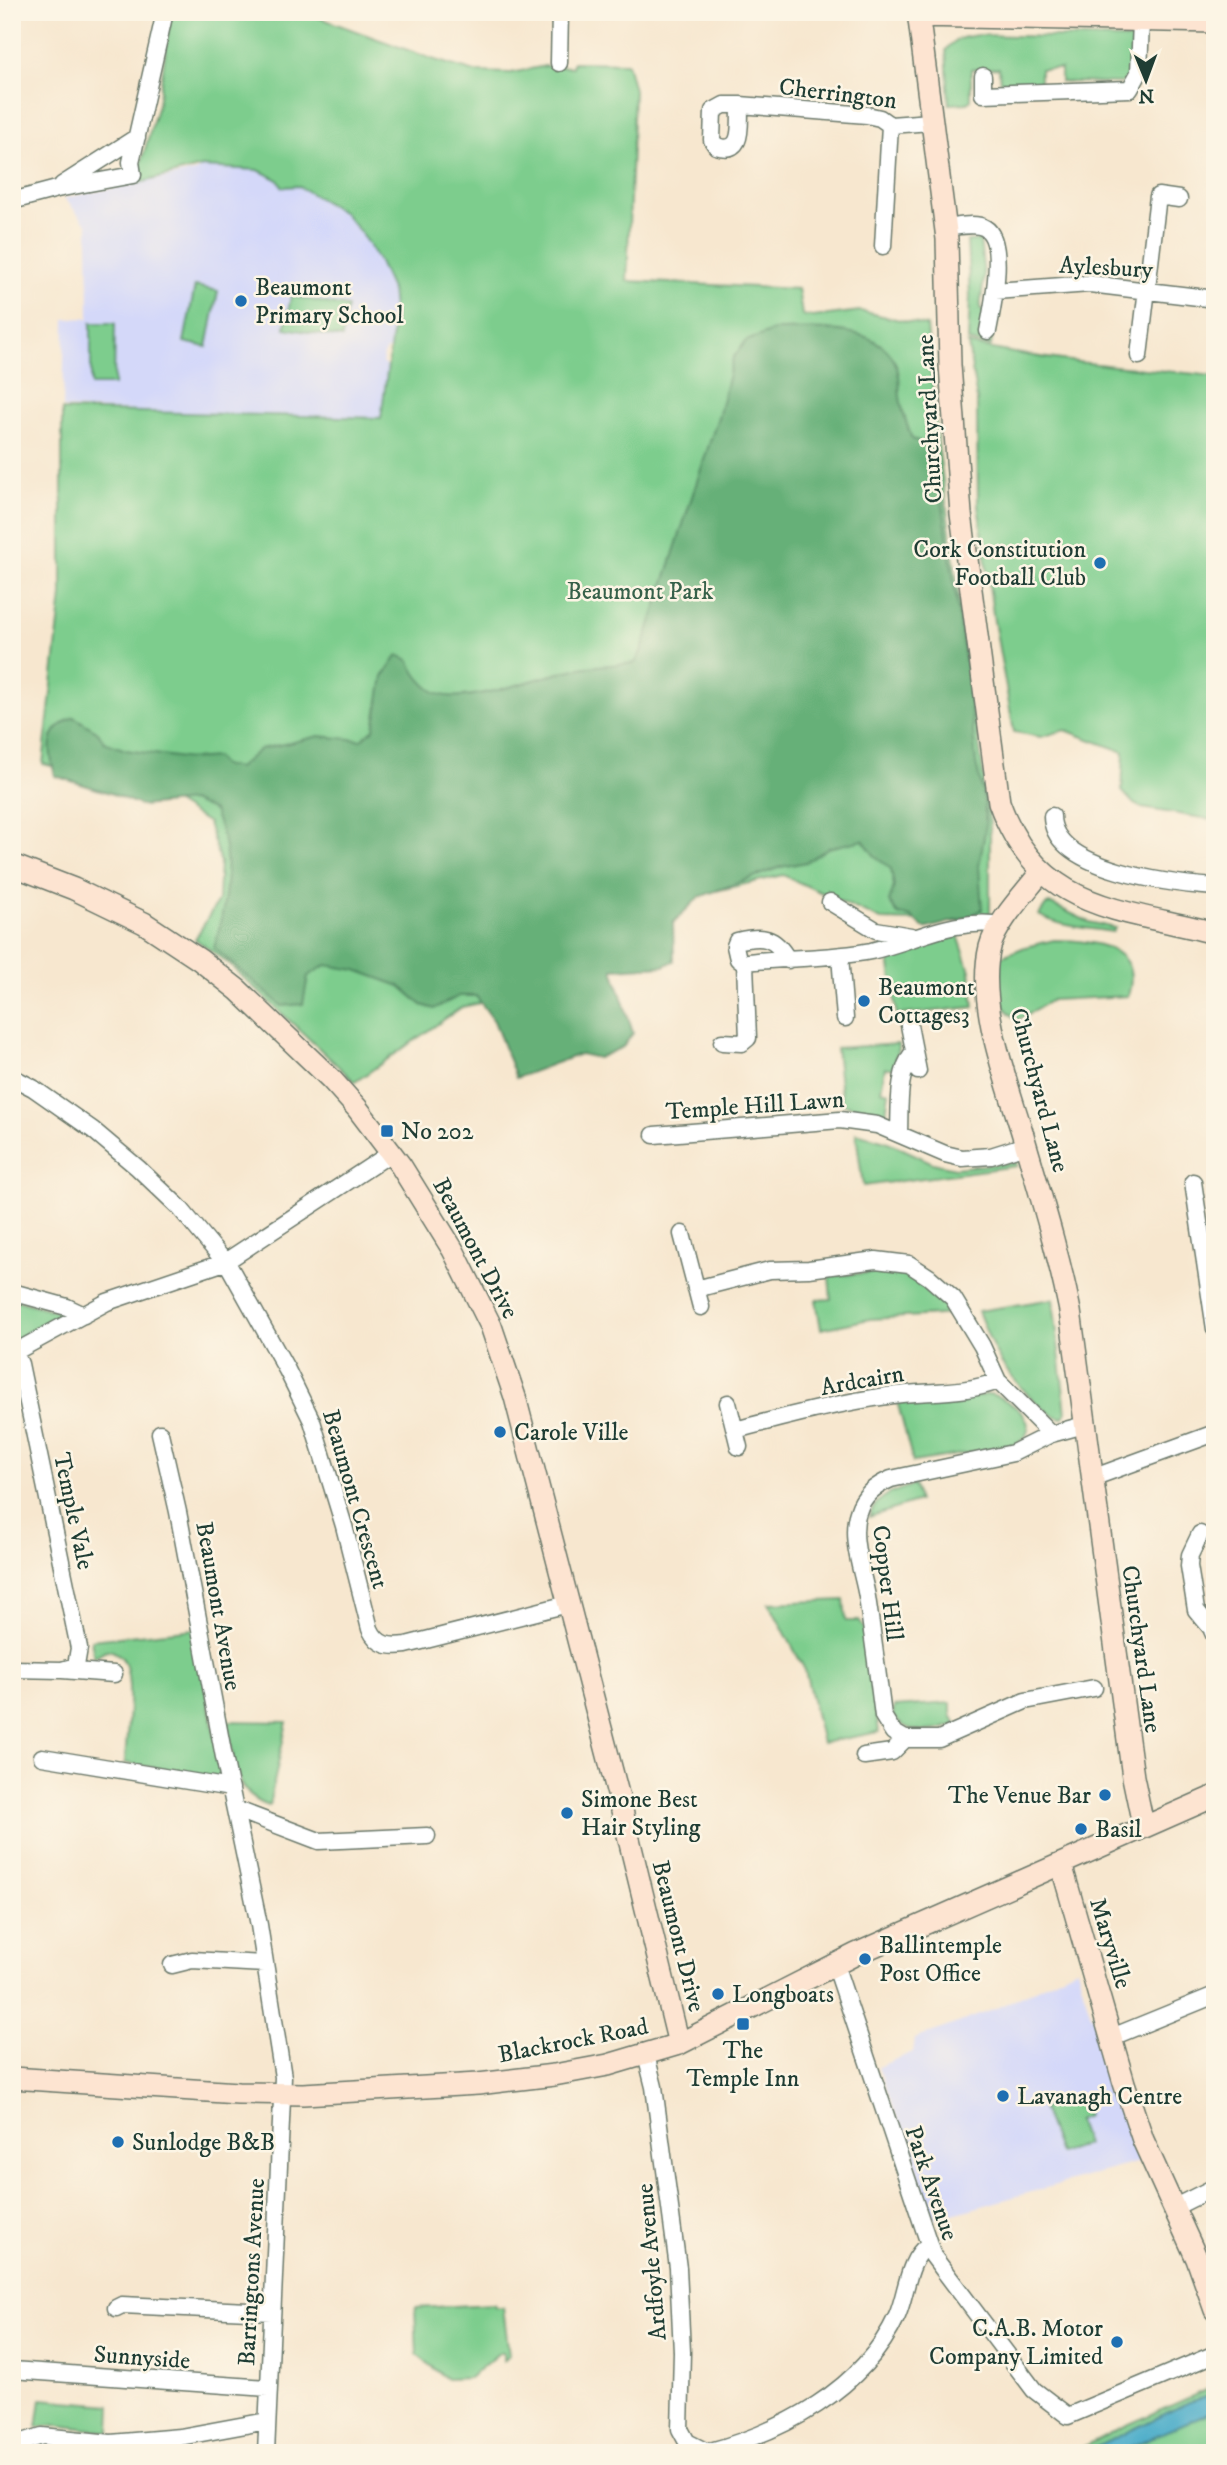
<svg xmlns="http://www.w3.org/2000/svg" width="1227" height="2465" viewBox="0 0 1227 2465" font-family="'IM FELL DW Pica',serif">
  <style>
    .built { fill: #d4d8f9 }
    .green { fill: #7dcd8d; stroke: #4e8560; stroke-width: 2 }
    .forest { fill: #66b078; stroke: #427656; stroke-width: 2 }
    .water { fill: #4aacc9; stroke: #34747e; stroke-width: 2 }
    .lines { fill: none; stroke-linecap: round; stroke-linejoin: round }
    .street-casing { stroke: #6b786a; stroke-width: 19 }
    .secondary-casing { stroke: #6b786a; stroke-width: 24 }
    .street { stroke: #fff; stroke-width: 16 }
    .secondary { stroke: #fde4d1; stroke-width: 21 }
    .poi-dot { fill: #1f6fb2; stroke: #fcf5e5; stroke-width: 2.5 }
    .labels { text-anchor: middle; stroke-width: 5; stroke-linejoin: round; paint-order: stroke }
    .street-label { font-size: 24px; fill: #1f3d34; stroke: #fcf5e5 }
    .poi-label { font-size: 24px; fill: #1f3d34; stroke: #fcf5e5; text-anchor: start }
    .park-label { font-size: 24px; fill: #36614a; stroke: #fcf5e5 }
  </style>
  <rect width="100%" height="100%" fill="#fcf5e5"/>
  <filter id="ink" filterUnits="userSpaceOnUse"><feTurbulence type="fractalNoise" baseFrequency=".0143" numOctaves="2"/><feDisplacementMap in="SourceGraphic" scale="14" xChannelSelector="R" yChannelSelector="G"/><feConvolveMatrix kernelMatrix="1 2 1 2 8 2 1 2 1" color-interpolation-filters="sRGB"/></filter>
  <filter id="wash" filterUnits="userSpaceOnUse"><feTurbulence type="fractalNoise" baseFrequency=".00686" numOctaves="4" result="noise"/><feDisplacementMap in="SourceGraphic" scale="28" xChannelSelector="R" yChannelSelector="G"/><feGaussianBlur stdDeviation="1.57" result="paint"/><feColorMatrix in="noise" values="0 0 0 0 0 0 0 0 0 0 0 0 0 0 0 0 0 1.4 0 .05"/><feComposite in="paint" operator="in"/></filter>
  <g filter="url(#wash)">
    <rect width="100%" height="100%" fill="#f7e7cf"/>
    <path class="built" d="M 202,167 L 258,170 L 277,179 L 283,187 L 298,186 L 344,213 L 361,233 L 381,266 L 393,293 L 395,310 L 390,349 L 385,351 L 382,363 L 387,366 L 381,421 L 63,408 L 65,319 L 89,318 L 88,225 L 64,198 L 195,172 Z
      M 1077,1968 L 1091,2016 L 1095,2015 L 1122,2116 L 1142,2161 L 935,2219 L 878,2067 L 913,2052 L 915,2039 L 995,2009 Z"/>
    <path class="green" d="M 171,12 L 304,12 L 435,60 L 475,72 L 511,73 L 545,66 L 572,67 L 573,62 L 627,63 L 634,90 L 627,281 L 798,289 L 802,315 L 813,317 L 860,311 L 927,326 L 938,445 L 990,824 L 990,914 L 963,922 L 881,920 L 783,875 L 674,901 L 595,978 L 462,1007 L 355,1082 L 228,963 L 195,939 L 218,901 L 220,862 L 208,823 L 160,793 L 43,764 L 62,595 L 62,410 L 381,418 L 394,319 L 391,289 L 378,260 L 361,233 L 344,213 L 298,186 L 283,187 L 277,179 L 258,170 L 202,167 L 135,184 L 158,104 Z
      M 978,35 L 1132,39 C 1132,56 1136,72 1121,83 L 1061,82 L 1061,69 L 1040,69 L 1040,82 L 1000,82 L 999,68 L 971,69 L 971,100 L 967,103 L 949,104 L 946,50 C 954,38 965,37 978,35 Z
      M 980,240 L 984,276 L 980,309 L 984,311 L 980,336 L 992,338 L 991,346 L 968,341 L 970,296 L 967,241 Z
      M 195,286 L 218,291 L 207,347 L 184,342 Z
      M 291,296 L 347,307 L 342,338 L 285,328 Z
      M 91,323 L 115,323 L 114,385 L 91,385 Z
      M 968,344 C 1049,362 1132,367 1215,376 L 1215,820 L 1142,808 L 1134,804 L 1122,791 L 1124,752 L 1065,730 L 1041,737 L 1014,732 L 994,621 L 978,505 L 977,400 Z
      M 1051,904 L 1089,922 L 1115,928 L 1113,932 C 1089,928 1059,927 1039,915 L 1046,905 Z
      M 958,935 L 970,971 L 974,1007 L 897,1015 L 888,951 Z
      M 1054,940 C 1090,940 1144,945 1128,996 L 1052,1000 L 1017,1020 C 993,1000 994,988 998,958 L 1025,947 Z
      M 899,1044 L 893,1068 L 885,1068 L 881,1090 L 889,1092 L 886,1114 L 842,1104 L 836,1048 Z
      M 856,1133 L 886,1141 L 933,1163 L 955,1168 L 1016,1162 L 1017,1166 L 863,1186 Z
      M 892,1271 C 920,1275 937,1294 955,1314 L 870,1319 L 821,1329 L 816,1300 L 831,1299 L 829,1276 Z
      M 12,1299 L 59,1312 L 58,1320 L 30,1336 L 12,1341 Z
      M 1053,1299 L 1066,1413 L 1062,1418 C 1044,1415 1011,1378 1001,1362 C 991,1346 985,1328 978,1311 Z
      M 990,1394 C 1014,1400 1050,1430 1011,1446 L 913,1462 L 897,1401 L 974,1397 Z
      M 914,1485 L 919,1501 L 869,1517 C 876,1496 894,1491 914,1485 Z
      M 844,1600 L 846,1621 L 859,1621 L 864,1628 L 879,1732 L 822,1743 L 805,1670 L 769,1603 Z
      M 195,1629 L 222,1776 L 211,1777 L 125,1763 C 126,1735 134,1689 125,1663 C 123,1657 115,1651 108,1650 C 103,1650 99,1655 94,1657 L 91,1640 Z
      M 951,1703 L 951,1715 L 956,1724 C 935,1733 908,1736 893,1716 L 894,1707 Z
      M 228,1721 L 287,1722 L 269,1806 C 232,1794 233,1755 228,1721 Z
      M 1080,2094 L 1087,2116 L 1077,2120 L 1086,2144 L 1059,2153 L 1042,2108 Z
      M 494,2304 L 495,2307 L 503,2307 L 509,2355 L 503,2361 L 503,2352 L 500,2352 L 469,2378 L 447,2379 L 417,2355 L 415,2308 Z
      M 1215,2386 L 1215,2453 L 1072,2453 L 1116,2430 Z
      M 41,2399 L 111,2405 L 110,2432 L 58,2425 L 37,2427 Z"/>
    <path class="forest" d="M 775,330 C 815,330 891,321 899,376 C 900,383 899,390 900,397 C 902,412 907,425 912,439 L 928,444 L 935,451 L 968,680 L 976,763 L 984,799 L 986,825 L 979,866 L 982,910 L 966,918 L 925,929 L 911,917 L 898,914 L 889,902 L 894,886 L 891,869 L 874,855 L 863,840 L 828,848 L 806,862 L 781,867 L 699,897 L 673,923 L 674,961 L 664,966 L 613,969 L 633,1033 L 623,1047 L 598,1058 L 580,1054 L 516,1078 L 494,1021 L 476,996 L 459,996 L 434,1009 L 422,1005 L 400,986 L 356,970 L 326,965 L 308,976 L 303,1004 L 282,1006 L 214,948 C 223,917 230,881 225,848 C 224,836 218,823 214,811 L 191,801 L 142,806 L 110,793 L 55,776 C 48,748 45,730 74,717 L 98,732 L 104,742 L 126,750 L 190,759 L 216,757 L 222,765 L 238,768 L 260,749 L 289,743 L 319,736 L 361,740 L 374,729 L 383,677 L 398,655 L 409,660 C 415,675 429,694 447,696 C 484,700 542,675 580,668 C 598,665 617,665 635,663 L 642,650 L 719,414 L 733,358 L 746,341 Z"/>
    <path class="water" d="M 1215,2394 L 1215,2410 L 1116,2453 L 1084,2453 L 1189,2402 Z"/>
  </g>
  <g filter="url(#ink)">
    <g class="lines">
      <defs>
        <path id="street" d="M 559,63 L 560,12
          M 983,76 L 983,94 L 1130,89 L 1139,73 L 1141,20
          M 740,105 C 739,125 745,155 716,146 L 712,140 L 713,111 L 724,105 L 740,105 L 867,115 L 880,118 L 890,125 L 931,122
          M 62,185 L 137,137
          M 12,201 L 57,189 L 133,175 L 131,162 L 165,12
          M 946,228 C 957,227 975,222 985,228 C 1007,241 992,310 988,331
          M 883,246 L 890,125
          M 995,291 L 1090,284 L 1215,299
          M 1139,356 L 1158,196 L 1179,199
          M 1052,816 C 1052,871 1175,884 1215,887
          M 830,902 L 876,930 L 911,936
          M 840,956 L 845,1018
          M 745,964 L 738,959 L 735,946 L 737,941 C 763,935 775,936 788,960
          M 908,1020 L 918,1071
          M 722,1042 L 742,1043 L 748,1038 L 745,964 L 748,962 C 789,957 830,959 871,951 C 915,941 955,917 1002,925
          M 12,1077 L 33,1088 L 93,1130 L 138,1168 L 179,1207 L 230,1268 L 287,1370 L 312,1421 L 344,1526 L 370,1629 C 378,1646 389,1647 406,1645 L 568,1604
          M 899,1133 C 900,1107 897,1072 914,1051
          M 654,1135 L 840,1120 L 877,1125 L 945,1154 L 962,1158 L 991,1156 L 1026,1145
          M 1193,1182 L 1215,1329
          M 682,1234 L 701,1307
          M 696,1289 L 770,1270 L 809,1269 L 876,1260 L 909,1264 L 929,1277 L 953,1298 L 982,1346 L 998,1381 L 1051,1434
          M 12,1292 L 67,1307 L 84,1315
          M 728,1403 L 739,1447
          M 735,1430 C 785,1417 836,1403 887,1396 C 925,1390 962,1395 998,1381
          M 160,1433 L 178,1512 L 224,1757 L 259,1925 L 283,2077 L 266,2453
          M 1092,1478 L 1215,1433
          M 1200,1534 L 1190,1555 L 1189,1566 L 1196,1610 L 1211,1628 L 1215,1637
          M 12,1669 L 62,1670 L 114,1674
          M 62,1670 L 76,1666 L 79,1648 L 20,1364 L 15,1352 L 107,1302 L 225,1262 L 391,1153
          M 905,1739 L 893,1732 L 883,1716 C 878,1676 873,1637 867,1597 C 863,1572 849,1538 858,1512 C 863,1495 875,1486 891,1479 L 1013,1453 L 1051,1434 L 1084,1425
          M 864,1756 L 892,1752 L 905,1739 L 939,1739 L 1025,1701 L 1094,1688
          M 42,1757 L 231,1788
          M 235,1809 L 319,1841 L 427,1836
          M 835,1964 L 933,2256 L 1034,2390 L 1068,2416 L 1215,2354
          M 172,1965 L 192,1960 L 265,1964
          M 1112,2037 L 1215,1995
          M 646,2055 L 654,2087 L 678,2268 L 682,2352 L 680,2429 L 687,2442 L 707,2452 C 782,2432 863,2390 897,2316 C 907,2293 907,2260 928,2245
          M 1175,2207 L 1215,2187
          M 1197,2259 L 1215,2261
          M 116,2308 L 122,2305 L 271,2312
          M 12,2370 L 268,2388
          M 12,2449 L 26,2441 L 42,2436 L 111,2443 L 180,2437 L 267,2421"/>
        <path id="secondary" d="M 918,12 L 947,239 L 950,365 L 961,514 L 999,802 C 1038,911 1119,908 1215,933
          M 918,16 L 1215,22
          M 12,865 L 74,889 L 144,923 L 200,960 L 238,990 L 331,1079 L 357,1108 L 401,1166 L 453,1250 L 491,1326 L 515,1397 L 618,1794 L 679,2044
          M 1041,872 C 1026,892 996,923 990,947 C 976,1002 1007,1082 1023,1135 C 1040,1194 1058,1251 1070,1311 L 1133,1777 L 1141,1815 L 1146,1826
          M 1061,1864 L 1124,2083 L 1143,2140 L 1197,2259 L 1215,2310
          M 12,2078 L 238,2093 L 303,2094 L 478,2084 L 554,2075 L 608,2065 L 679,2044 L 856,1954 L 1215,1796"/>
      </defs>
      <use href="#street" class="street-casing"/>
      <use href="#secondary" class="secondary-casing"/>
      <use href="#street" class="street"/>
      <use href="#secondary" class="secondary"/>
    </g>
  </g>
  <g class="poi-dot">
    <circle cx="241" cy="301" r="7"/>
    <circle cx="1100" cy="563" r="7"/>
    <circle cx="864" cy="1001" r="7"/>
    <rect x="380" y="1124" width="14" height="14" rx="3.5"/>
    <circle cx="500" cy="1432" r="7"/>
    <circle cx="1105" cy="1795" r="7"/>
    <circle cx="567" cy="1813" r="7"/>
    <circle cx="1081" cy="1829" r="7"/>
    <circle cx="865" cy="1959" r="7"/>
    <circle cx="718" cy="1994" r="7"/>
    <rect x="736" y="2017" width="14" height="14" rx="3.5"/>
    <circle cx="1003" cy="2096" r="7"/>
    <circle cx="118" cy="2142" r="7"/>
    <circle cx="1117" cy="2342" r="7"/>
  </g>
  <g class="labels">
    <g class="street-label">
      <text transform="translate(838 93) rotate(7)" y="8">Cherrington</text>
      <text transform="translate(1106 267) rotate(3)" y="8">Aylesbury</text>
      <text transform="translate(929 419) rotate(-93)" y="8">Churchyard Lane</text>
      <text transform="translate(1040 1090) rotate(75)" y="8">Churchyard Lane</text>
      <text transform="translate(755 1105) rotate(-4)" y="8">Temple Hill Lawn</text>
      <text transform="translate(476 1248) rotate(62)" y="8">Beaumont Drive</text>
      <text transform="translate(862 1380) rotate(-10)" y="8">Ardcairn</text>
      <text transform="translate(356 1499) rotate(74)" y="8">Beaumont Crescent</text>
      <text transform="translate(74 1511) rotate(78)" y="8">Temple Vale</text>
      <text transform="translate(888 1583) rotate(83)" y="8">Copper Hill</text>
      <text transform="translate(219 1606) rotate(80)" y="8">Beaumont Avenue</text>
      <text transform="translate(1142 1649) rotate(82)" y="8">Churchyard Lane</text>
      <text transform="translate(679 1936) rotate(76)" y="8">Beaumont Drive</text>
      <text transform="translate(1111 1943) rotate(73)" y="8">Maryville</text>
      <text transform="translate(573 2040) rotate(-11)" y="8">Blackrock Road</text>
      <text transform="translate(932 2183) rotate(71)" y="8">Park Avenue</text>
      <text transform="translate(651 2262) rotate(-95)" y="8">Ardfoyle Avenue</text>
      <text transform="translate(251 2272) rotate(-87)" y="8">Barringtons Avenue</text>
      <text transform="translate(142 2357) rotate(4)" y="8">Sunnyside</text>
    </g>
    <g class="poi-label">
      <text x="255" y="295">Beaumont<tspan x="255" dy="28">Primary School</tspan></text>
      <text x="1086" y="557" text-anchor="end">Cork Constitution<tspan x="1086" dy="28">Football Club</tspan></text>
      <text x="878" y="995">Beaumont<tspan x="878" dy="28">Cottages3</tspan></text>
      <text x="401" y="1139">No 202</text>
      <text x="514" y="1440">Carole Ville</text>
      <text x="1091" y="1803" text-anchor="end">The Venue Bar</text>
      <text x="581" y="1807">Simone Best<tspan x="581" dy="28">Hair Styling</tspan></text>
      <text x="1095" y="1837">Basil</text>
      <text x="879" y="1953">Ballintemple<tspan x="879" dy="28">Post Office</tspan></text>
      <text x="732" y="2002">Longboats</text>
      <text x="743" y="2058" text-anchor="middle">The<tspan x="743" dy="28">Temple Inn</tspan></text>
      <text x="1017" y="2104">Lavanagh Centre</text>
      <text x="132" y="2150">Sunlodge B&amp;B</text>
      <text x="1103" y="2336" text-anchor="end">C.A.B. Motor<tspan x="1103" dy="28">Company Limited</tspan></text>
    </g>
    <g class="park-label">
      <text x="640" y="599">Beaumont Park</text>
    </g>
  </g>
  <rect width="1227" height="2465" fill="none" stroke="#fcf5e5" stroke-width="42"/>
  <g transform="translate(1146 80) rotate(179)" stroke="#fcf5e5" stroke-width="5" paint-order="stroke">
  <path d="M0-5L12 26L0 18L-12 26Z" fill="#1f3d34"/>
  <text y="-10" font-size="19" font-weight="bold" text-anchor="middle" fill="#1f3d34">N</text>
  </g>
</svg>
